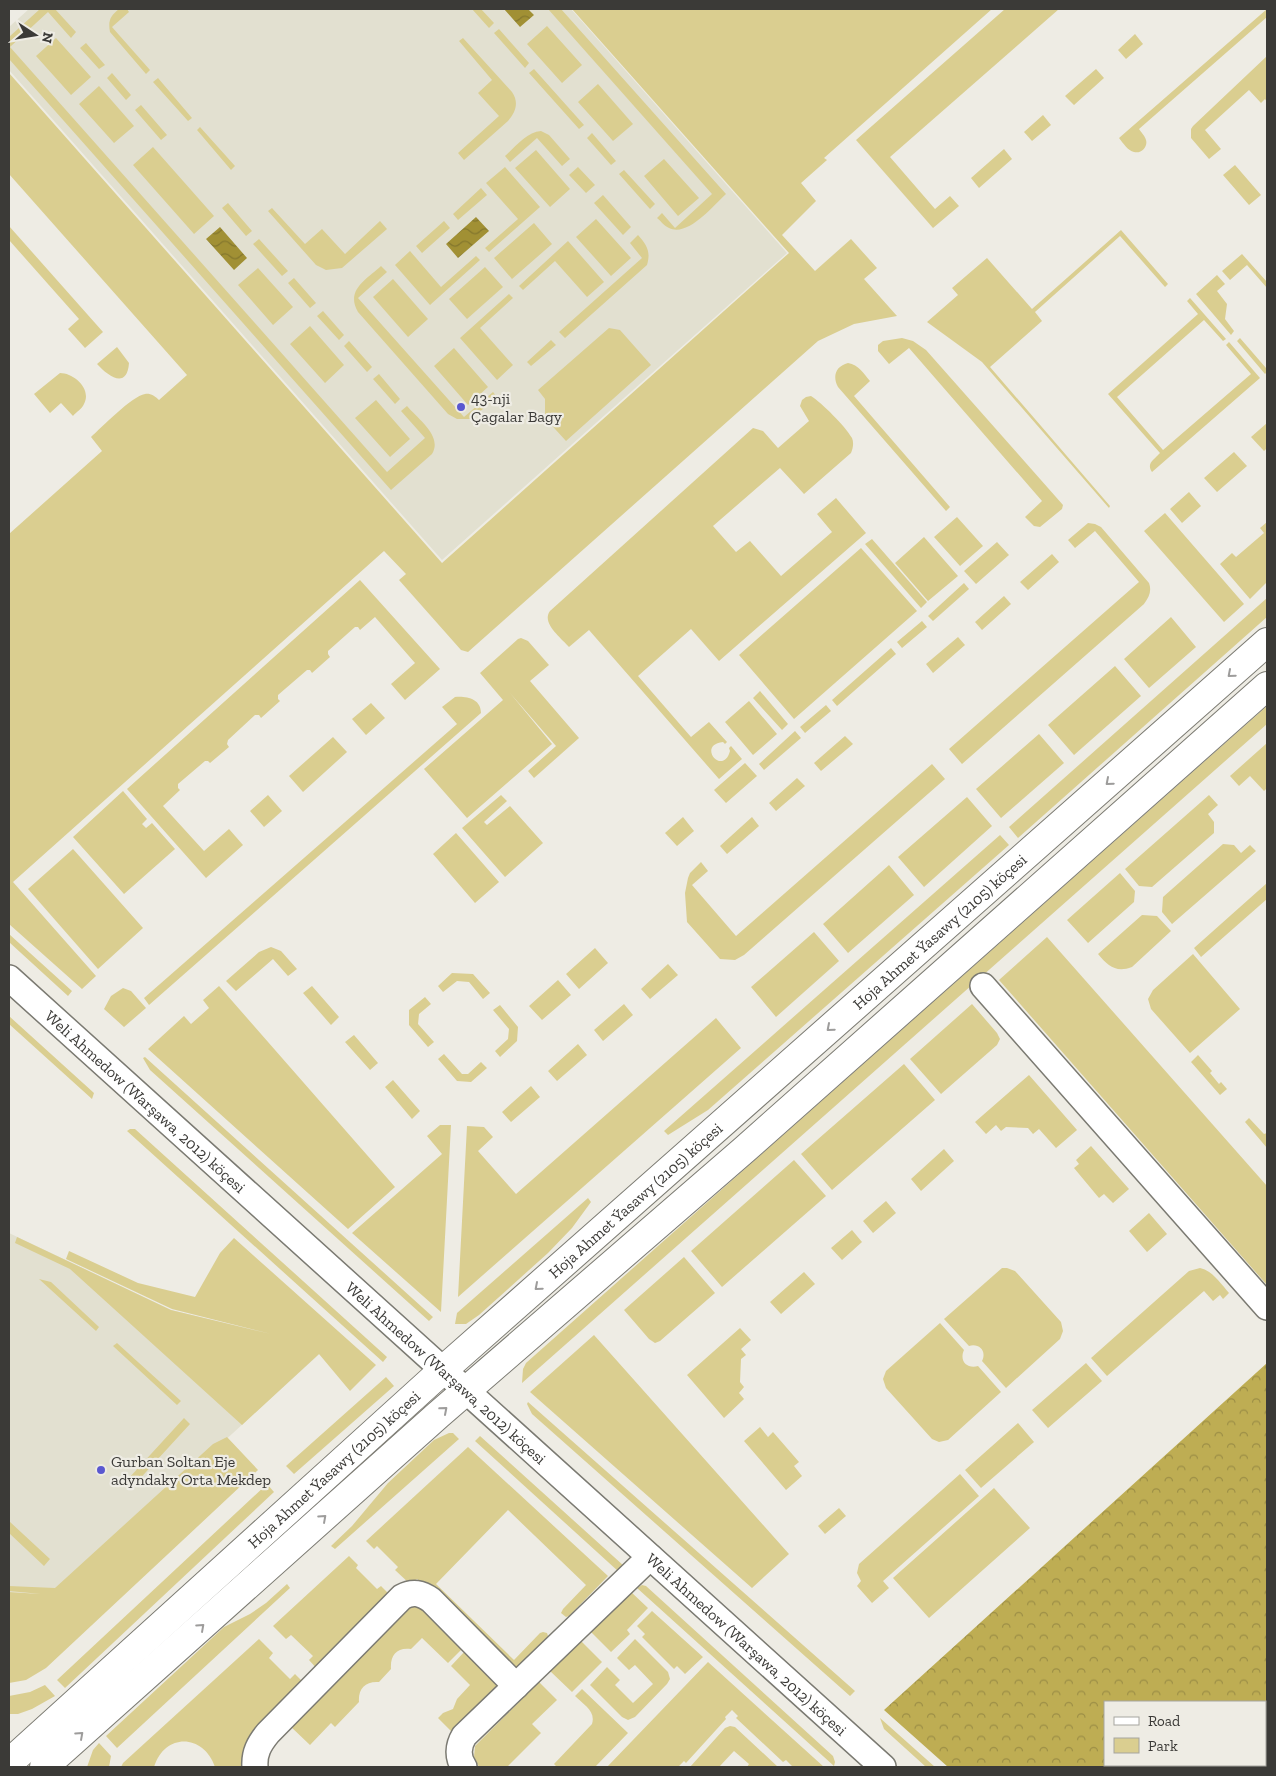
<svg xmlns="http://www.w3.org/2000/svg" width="1276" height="1776" viewBox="0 0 1276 1776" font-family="'Zilla Slab',serif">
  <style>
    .built { fill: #e2e0d0 }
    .green { fill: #dace90 }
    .forest { fill: url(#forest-crowns) }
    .water { fill: url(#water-waves) }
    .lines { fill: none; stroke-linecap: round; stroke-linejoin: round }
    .minor-casing { stroke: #7b7a72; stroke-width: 28 }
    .major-casing { stroke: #7b7a72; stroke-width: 30 }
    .minor { stroke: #fff; stroke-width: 25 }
    .major { stroke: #fff; stroke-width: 28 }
    .oneway { stroke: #9d9c9b }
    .poi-dot { fill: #5a58d0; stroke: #eeece4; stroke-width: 2 }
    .labels { text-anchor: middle; stroke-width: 4.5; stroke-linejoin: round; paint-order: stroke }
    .poi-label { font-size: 16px; fill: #3b3a37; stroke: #eeece4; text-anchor: start }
    .street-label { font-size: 16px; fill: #3b3a37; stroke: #eeece4 }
  </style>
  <defs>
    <pattern id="forest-crowns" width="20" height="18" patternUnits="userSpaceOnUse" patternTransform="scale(1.25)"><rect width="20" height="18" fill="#bead53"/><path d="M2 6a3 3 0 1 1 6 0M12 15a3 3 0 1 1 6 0" fill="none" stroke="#9c8e46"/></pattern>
    <pattern id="water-waves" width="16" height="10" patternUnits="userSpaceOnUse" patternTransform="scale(1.25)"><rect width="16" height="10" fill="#a19034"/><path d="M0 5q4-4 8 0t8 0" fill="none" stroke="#84772d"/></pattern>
  </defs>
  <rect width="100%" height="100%" fill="#eeece4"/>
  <path class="built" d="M 29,9 L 571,9 L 787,253 L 442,560 L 9,70 L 9,27 Z
    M 9,1233 L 171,1310 L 326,1348 L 57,1594 L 9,1592 Z"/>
  <path class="green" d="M 40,9 L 55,9 L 76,32 L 71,38 L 48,12 L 10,47 L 387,472 L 425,438 L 401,411 L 407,406 C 418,419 443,436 432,454 L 391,490 L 9,59 L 9,37 Z
    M 119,9 L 127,9 L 129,12 L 112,27 L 150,70 L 146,74 L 110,32 C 108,21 110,16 119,9 Z
    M 472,9 L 481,9 L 494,23 L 489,28 Z
    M 548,9 L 561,9 L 726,194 C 712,207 688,237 669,228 C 664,226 661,221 657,218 L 662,213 L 675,228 L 712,194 Z
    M 572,9 L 992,9 L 824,158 L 827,160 L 801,183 L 816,201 L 782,235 L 815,271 L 851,239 L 877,268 L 864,279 L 897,316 L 854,324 L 818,341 L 468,652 L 461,650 L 399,580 L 406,574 L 384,551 L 13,882 L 96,976 L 82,989 L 9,924 L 9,534 L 102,451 L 91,437 C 101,428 132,396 145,394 C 150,393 155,396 159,400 L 187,375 L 9,174 L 9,73 L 442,563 L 789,253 Z
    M 1005,9 L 1059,9 L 890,157 L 935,209 L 950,196 L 959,206 L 933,228 L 856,140 Z
    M 1267,9 L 1267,17 L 1139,129 C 1141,132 1145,136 1146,140 C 1148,146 1142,154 1134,152 C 1128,151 1123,143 1119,138 Z
    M 547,26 L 582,65 L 562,83 L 527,44 Z
    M 499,29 L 529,63 L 525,68 L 494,33 Z
    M 1135,34 L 1143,44 L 1126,59 L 1118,50 Z
    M 56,38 L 91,77 L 71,95 L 36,56 Z
    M 463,38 L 512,92 C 519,102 516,112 508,121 L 464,160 L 458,153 L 499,116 L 478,93 L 492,80 L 459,41 Z
    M 86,43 L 105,65 L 99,69 L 80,48 Z
    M 1267,56 L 1267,102 L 1265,99 L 1261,103 L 1249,90 L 1205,130 L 1221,149 L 1209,159 L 1191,138 L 1191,129 L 1193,126 Z
    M 534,69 L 584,125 L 579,129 L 529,73 Z
    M 1096,69 L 1104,78 L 1074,105 L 1065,96 Z
    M 112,73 L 131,95 L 126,100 L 107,78 Z
    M 158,78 L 192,118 L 188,121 L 153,82 Z
    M 598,84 L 633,124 L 613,141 L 578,102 Z
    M 99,86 L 134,126 L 114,143 L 79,104 Z
    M 141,105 L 167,135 L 161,140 L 135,110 Z
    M 1043,115 L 1051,125 L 1032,141 L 1024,132 Z
    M 200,127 L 235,166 L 231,170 L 197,130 Z
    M 541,131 L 549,135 L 570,159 L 562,166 L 537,138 L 510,162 L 505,156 C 515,147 527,132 541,131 Z
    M 592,133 L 616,161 L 611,165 L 587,138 Z
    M 153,147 L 214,216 L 194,234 L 133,165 Z
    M 1004,149 L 1012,159 L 979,188 L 971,178 Z
    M 536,150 L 570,189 L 550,207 L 515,168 Z
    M 664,159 L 699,198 L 678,216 L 644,176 Z
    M 1235,165 L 1261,195 L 1249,205 L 1223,175 Z
    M 505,167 L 540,207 L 489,252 L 485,248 L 518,219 L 486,183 Z
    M 578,167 L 595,185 L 586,193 L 569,175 Z
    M 624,170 L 655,204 L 650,209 L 619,174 Z
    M 481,188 L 487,195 L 458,220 L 453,214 Z
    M 603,195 L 631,227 L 623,235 L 594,203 Z
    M 228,203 L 252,231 L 246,236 L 222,208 Z
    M 272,208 L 305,244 L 322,229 L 345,254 L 380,221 L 387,229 L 342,268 L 326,270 L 316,265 L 268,211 Z
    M 596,219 L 631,258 L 611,276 L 576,237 Z
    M 444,221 L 450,228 L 422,253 L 416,246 Z
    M 534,223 L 552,244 L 512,279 L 494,258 Z
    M 9,226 L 103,332 L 85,348 L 68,329 L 79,319 L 9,240 Z
    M 1121,230 L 1168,284 L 1165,287 L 1120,236 L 1035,312 L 1042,321 L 990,367 L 1110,506 L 1109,508 L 982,362 L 927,322 L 958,295 L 952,288 L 987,258 L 1032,309 Z
    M 638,235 C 647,245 651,252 647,265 L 565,338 L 559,332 L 642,258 L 630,243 Z
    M 259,239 L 288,271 L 282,276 L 253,244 Z
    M 568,241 L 604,282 L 587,297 L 555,261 L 523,290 L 519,286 Z
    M 410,251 L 441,287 L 476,256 L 480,260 L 430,305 L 395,265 Z
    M 1242,254 L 1267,282 L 1267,288 L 1247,265 L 1230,280 L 1222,271 Z
    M 381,266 L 387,272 L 358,298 L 464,417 L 493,392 L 497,397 L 471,419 L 457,419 L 448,414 L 358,312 C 345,290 367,279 381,266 Z
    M 485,267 L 503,287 L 467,319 L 449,299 Z
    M 258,268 L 293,307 L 273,325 L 238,285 Z
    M 1217,275 L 1225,284 L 1217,291 L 1227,304 L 1225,319 L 1234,331 L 1231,335 L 1196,294 Z
    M 294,278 L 316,303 L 310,308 L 288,283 Z
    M 393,279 L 428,319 L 408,337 L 373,297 Z
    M 509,294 L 513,298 L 480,328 L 513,365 L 497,380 L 460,338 Z
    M 1190,298 L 1226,339 L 1223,341 L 1204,320 L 1117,397 L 1163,450 L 1251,374 L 1226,345 L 1229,342 L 1260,378 L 1152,472 C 1146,463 1154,460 1160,453 L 1108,394 L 1198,314 L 1187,301 Z
    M 323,311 L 344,335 L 339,340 L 317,316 Z
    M 310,326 L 344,365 L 325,383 L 290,344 Z
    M 609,328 L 620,330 L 651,365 L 566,441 L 545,418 L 545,399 L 538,390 Z
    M 902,338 L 913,341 L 926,350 L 1063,505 L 1062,509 L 1040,527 L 1034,526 L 1025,517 L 1042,501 L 909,348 L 889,364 L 878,351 L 878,345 L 883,341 Z
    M 1240,338 L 1266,368 L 1267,367 L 1267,372 L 1265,374 L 1237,341 Z
    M 551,340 L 556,345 L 531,366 L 527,362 Z
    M 349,341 L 372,367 L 367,372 L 344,346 Z
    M 117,347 L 129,363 C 127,390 108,376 97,364 Z
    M 454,348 L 488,387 L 468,405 L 434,366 Z
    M 848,363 C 859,365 863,373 870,381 L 854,396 L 950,507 L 946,511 L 838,387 C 832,376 836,366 848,363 Z
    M 60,373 C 74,373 92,389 84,404 C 82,409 76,412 73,416 L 61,403 L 50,413 L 34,394 Z
    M 379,374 L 400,399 L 395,404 L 373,379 Z
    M 811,396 C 822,403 845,426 852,438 C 854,443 853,448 851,453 L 804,494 L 780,468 L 713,526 L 736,552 L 750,541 L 781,576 L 832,532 L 817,514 L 836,498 L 866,533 L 719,661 L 691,629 L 638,676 L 691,737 L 709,722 L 727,742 L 725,744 L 723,742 C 696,745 723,777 730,751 L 729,748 L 731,746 L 742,759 L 719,779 L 589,630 L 569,647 C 561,638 541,623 550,611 L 753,428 L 763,431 L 778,448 L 809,421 L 800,406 L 802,400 L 806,397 Z
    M 376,400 L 410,439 L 390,457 L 355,418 Z
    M 1267,423 L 1267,448 L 1264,451 L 1251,437 Z
    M 1234,452 L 1247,466 L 1217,492 L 1204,478 Z
    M 1189,492 L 1201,506 L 1182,523 L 1170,509 Z
    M 1165,513 L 1244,604 L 1224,622 L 1144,531 Z
    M 957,517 L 983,546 L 960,566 L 934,537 Z
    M 1267,522 L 1267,582 L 1250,599 L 1220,564 L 1232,553 L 1236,557 L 1264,533 L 1260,528 Z
    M 1088,523 L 1095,524 L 1101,527 L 1149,583 C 1152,591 1149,597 1144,604 L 962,764 L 949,749 L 1139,582 L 1095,531 L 1075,548 L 1068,540 Z
    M 924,537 L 958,576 L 928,601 L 895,563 Z
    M 872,539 L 927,602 L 921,608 L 865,544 Z
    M 997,542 L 1009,555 L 976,584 L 964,571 Z
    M 861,548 L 917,611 L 794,719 L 739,655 Z
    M 1052,554 L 1059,562 L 1028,590 L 1020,582 Z
    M 360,580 L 440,669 L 405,700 L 391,684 L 415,663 L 375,617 L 360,630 L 358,627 L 355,627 L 328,651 L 328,654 L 330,657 L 312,673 L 310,670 L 307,670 L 278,695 L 278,699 L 280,701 L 261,718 L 259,715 L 255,715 L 228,740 L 227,744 L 229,747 L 210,763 L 208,761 L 205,761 L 178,784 L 178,788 L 180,790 L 163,806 L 204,851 L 229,829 L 243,845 L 206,878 L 127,789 Z
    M 964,583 L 969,589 L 933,621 L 928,616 Z
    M 1004,596 L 1011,604 L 982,630 L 975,622 Z
    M 1267,598 L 1267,617 L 1018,838 L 1009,827 Z
    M 1171,617 L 1196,647 L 1149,688 L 1124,659 Z
    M 922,621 L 927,627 L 902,648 L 897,642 Z
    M 958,637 L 965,645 L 933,673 L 926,664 Z
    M 521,638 L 528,641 L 549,665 L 530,681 L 579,738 L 534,778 L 528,771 L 556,746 L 510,693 L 552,744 L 467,818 L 424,769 L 503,700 L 480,673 L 518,639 Z
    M 891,648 L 896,654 L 837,706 L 832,700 Z
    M 1115,666 L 1141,696 L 1074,755 L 1048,725 Z
    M 760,691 L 788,724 L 782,730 L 753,698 Z
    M 455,697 C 467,696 481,699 481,713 L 149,1005 L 144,998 L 457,724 L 442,707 Z
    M 749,701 L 777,734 L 753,755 L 725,722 Z
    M 371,703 L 385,718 L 366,735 L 352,719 Z
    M 826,705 L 831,711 L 805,733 L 800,727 Z
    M 1267,706 L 1267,724 L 522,1383 L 523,1369 L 526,1363 Z
    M 795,731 L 801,738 L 764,770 L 759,764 Z
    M 1039,734 L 1064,763 L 1001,818 L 976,789 Z
    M 845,736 L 853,744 L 821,771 L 814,763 Z
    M 333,737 L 347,752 L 303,792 L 289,776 Z
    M 1267,743 L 1267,788 L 1264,791 L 1250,776 L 1239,786 L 1230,776 Z
    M 745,763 L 757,776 L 726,803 L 714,790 Z
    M 932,764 L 945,779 L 744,955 L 735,960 L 720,959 L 687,922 L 685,893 L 688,878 L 690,873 L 701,862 L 708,871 L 692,885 L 736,936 Z
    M 797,778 L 805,786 L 776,811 L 769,803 Z
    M 123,791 L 147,819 L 142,824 L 146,828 L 152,823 L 175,849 L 124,894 L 73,837 Z
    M 268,795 L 282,811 L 264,827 L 250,811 Z
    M 501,795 L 507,801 L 484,822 L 487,825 L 510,806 L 543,843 L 505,877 L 462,828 Z
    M 1209,795 L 1218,805 L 1208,814 L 1214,822 L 1214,833 L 1152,887 L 1139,886 L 1125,869 Z
    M 967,797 L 992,826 L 924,887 L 898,857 Z
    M 683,817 L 694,831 L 677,846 L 665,833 Z
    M 752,817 L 759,826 L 727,854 L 720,846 Z
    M 456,833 L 499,882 L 475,903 L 433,854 Z
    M 1000,835 L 1009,845 L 708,1110 L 668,1135 L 664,1131 Z
    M 1223,844 L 1234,845 L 1241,853 L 1250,845 L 1256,851 L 1172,924 L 1162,912 L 1163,897 Z
    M 73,849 L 143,928 L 98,969 L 28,889 Z
    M 889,865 L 914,895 L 848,953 L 823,924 Z
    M 1120,873 L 1135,891 L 1134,902 L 1088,943 L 1067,920 Z
    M 1267,883 L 1267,899 L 1201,957 L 1194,948 Z
    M 1142,915 L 1157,916 L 1171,931 L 1132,967 C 1116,973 1108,966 1098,954 Z
    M 814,932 L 839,961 L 776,1017 L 751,987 Z
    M 9,934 L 72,991 L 68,996 L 9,942 Z
    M 1047,937 L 1267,1186 L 1267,1285 L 999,980 Z
    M 271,947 L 281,951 L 297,969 L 288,976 L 273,959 L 236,991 L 226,981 L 259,952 Z
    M 595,948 L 608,963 L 579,989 L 566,974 Z
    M 1193,954 L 1240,1009 L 1190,1053 L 1151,1009 L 1148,999 L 1153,990 Z
    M 668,964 L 678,975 L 650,999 L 641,989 Z
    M 452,973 L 473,974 L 490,993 L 483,999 L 469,982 L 457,981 L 443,992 L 438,986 Z
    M 558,980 L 571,995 L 542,1020 L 529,1006 Z
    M 219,986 L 395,1187 L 348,1229 L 148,1049 L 184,1016 L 191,1024 L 209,1008 L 203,1000 Z
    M 312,986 L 339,1017 L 331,1025 L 303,993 Z
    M 123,988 L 131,991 L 146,1008 L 124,1027 L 104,1009 L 111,996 Z
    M 425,997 L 431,1004 L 419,1014 L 418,1024 L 434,1042 L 428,1047 L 409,1025 L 409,1010 Z
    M 624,1004 L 633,1015 L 603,1041 L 594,1030 Z
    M 972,1004 L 997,1033 L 1000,1039 L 997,1045 L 941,1094 L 910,1059 Z
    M 500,1005 L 518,1027 L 517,1041 L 500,1057 L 495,1051 L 508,1039 L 509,1029 L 493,1010 Z
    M 9,1016 L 94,1093 L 92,1099 L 9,1024 Z
    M 716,1018 L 741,1048 L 458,1297 L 467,1126 L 484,1127 L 493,1137 L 478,1151 L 516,1194 Z
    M 354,1035 L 378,1063 L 370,1070 L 345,1042 Z
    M 578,1044 L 587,1055 L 557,1081 L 548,1071 Z
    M 444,1054 L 462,1074 L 468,1074 L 481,1062 L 487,1068 L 471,1082 L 457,1081 L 438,1059 Z
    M 1198,1055 L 1212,1071 L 1210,1073 L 1219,1084 L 1221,1082 L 1227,1089 L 1220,1095 L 1191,1062 Z
    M 145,1057 L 433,1317 L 429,1321 L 150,1070 L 143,1058 Z
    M 904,1064 L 935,1100 L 832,1190 L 801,1154 Z
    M 1029,1075 L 1077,1130 L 1056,1148 L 1039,1129 L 1033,1134 L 1028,1128 L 1006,1127 L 1001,1131 L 996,1125 L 986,1134 L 975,1122 Z
    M 393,1080 L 420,1111 L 412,1119 L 385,1087 Z
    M 531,1086 L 540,1097 L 511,1122 L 502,1112 Z
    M 1249,1118 L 1264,1134 L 1267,1133 L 1267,1148 L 1245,1122 Z
    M 440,1125 L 451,1125 L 441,1312 L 352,1233 L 442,1154 L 427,1136 Z
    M 130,1129 L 135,1129 L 387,1357 L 383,1362 L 127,1131 Z
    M 1091,1146 L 1129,1189 L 1113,1203 L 1104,1194 L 1099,1198 L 1074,1168 L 1079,1164 L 1076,1160 Z
    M 944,1149 L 954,1161 L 921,1191 L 911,1179 Z
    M 794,1160 L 826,1196 L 722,1287 L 691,1251 Z
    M 588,1198 L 591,1202 L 572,1228 L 548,1253 L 479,1315 L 466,1324 L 455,1324 L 457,1313 Z
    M 886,1201 L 896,1213 L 873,1233 L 863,1221 Z
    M 1149,1213 L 1167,1234 L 1147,1252 L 1129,1231 Z
    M 852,1230 L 862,1242 L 842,1260 L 831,1248 Z
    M 17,1237 L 171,1310 L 271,1334 L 172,1309 L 66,1259 L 69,1251 L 138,1283 L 195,1297 L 220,1253 L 234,1238 L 376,1365 L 350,1391 L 319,1354 L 242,1425 L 70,1269 L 15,1243 Z
    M 684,1257 L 715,1293 L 660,1341 L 655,1343 L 649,1339 L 624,1310 Z
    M 1002,1268 L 1007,1268 L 1015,1271 L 1061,1322 L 1063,1331 L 1060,1339 L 1006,1388 L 982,1361 C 987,1351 979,1343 969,1346 L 944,1319 Z
    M 1200,1268 C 1213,1271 1221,1284 1229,1293 L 1223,1299 L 1220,1295 L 1213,1301 L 1204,1291 L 1107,1376 L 1091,1358 L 1189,1271 Z
    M 804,1272 L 815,1284 L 781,1314 L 770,1302 Z
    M 39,1279 L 51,1282 L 99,1327 L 96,1331 Z
    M 940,1323 L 964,1350 C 959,1361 967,1369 978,1366 L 1001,1392 L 948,1440 L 939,1442 L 932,1439 L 886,1388 L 883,1379 L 886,1371 Z
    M 740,1328 L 751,1340 L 741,1349 L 746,1355 L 741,1359 L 740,1382 L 744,1387 L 739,1393 L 744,1399 L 724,1418 L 687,1375 Z
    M 594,1335 L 789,1554 L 752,1588 L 530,1392 Z
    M 117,1343 L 181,1401 L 177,1405 L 113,1346 Z
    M 1086,1363 L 1102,1381 L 1048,1428 L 1032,1410 Z
    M 386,1377 L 394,1386 L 294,1474 L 286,1466 Z
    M 528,1402 L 855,1691 L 850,1696 L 532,1414 L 527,1404 Z
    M 184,1418 L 190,1424 L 135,1484 L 129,1478 Z
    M 1018,1423 L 1034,1442 L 981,1488 L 965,1470 Z
    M 760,1427 L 768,1437 L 773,1432 L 799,1462 L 794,1466 L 802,1476 L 786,1490 L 744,1441 Z
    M 449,1433 L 453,1433 L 459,1439 L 335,1549 L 331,1546 L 352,1526 L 388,1483 L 434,1440 Z
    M 480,1436 L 624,1566 L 619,1572 L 475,1441 Z
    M 227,1437 L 258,1470 L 46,1668 L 26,1680 L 9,1683 L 9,1592 L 41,1594 L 9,1591 L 9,1586 L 55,1588 L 213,1444 Z
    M 468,1447 L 608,1576 L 569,1616 L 566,1617 L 561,1613 L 563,1609 L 586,1585 L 508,1510 L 436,1584 L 514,1660 L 540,1633 L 543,1632 L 547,1633 L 548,1636 L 547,1639 L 514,1673 L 417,1579 L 411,1585 L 395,1570 L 398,1567 L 377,1546 L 374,1549 L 366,1541 Z
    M 960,1474 L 979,1496 L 883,1581 L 889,1588 L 872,1603 L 857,1586 L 861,1581 L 857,1573 L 859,1564 Z
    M 267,1484 L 274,1492 L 65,1688 L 57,1680 Z
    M 994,1488 L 1030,1528 L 929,1618 L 893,1578 Z
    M 839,1508 L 846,1516 L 825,1534 L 818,1526 Z
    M 9,1521 L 50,1559 L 44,1566 L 9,1533 Z
    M 349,1556 L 358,1565 L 356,1568 L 377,1589 L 381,1586 L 390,1595 L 318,1670 L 309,1660 L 313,1656 L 291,1635 L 286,1639 L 273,1626 Z
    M 287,1584 L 290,1588 L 117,1748 L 106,1736 L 224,1627 L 250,1614 L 266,1603 Z
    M 642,1585 L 646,1586 L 833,1756 L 835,1762 L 834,1766 L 637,1588 Z
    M 630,1591 L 648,1608 L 627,1630 L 630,1634 L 611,1652 L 590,1631 Z
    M 417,1604 L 464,1647 L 448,1663 L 422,1638 L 411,1649 C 397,1647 390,1655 391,1669 L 379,1682 C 365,1681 358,1689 359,1702 L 335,1727 L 331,1723 L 310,1745 L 289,1725 L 404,1606 Z
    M 652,1611 L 703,1657 L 685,1674 L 677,1666 L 674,1669 L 642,1637 L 645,1634 L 637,1626 Z
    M 259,1639 L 273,1653 L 269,1658 L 290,1679 L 295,1674 L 305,1684 L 245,1767 L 215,1767 C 204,1734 165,1732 154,1767 L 121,1767 L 123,1763 Z
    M 635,1639 L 668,1672 L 670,1679 L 667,1684 L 635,1717 L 628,1720 L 622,1717 L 590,1685 L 607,1667 L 620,1680 L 615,1685 L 633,1703 L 653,1684 L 635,1665 L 629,1670 L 617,1658 Z
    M 580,1640 L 602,1662 L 572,1692 L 550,1671 Z
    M 466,1650 L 500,1682 L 452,1732 L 438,1718 L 443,1713 L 453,1709 L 457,1699 L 470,1685 L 451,1666 Z
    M 708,1662 L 824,1767 L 793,1767 L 786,1760 L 783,1762 L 736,1718 L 738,1716 L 732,1710 L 725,1717 L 726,1719 L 686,1763 L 684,1761 L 678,1767 L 607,1767 Z
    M 539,1682 L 557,1700 L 532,1724 L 541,1733 L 507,1767 L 479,1767 L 474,1757 L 475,1746 Z
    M 45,1685 L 55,1696 L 32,1709 L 18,1714 L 9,1714 L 9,1696 L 30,1692 Z
    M 582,1689 L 628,1733 L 595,1767 L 557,1767 L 554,1764 L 592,1724 C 596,1711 584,1705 575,1696 Z
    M 880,1718 L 935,1767 L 926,1767 L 884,1729 Z
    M 730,1726 L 735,1727 L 778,1767 L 747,1767 L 749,1764 L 734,1751 L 719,1767 L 690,1767 L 725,1728 Z
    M 99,1743 L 111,1756 L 109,1767 L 87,1767 L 93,1750 Z"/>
  <path class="forest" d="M 1267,1363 L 1267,1767 L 1177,1767 L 1174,1765 L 1265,1765 L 1265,1702 L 1105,1702 L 1105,1765 L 1133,1765 L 1130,1767 L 948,1767 L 884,1710 Z"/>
  <path class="water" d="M 504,9 L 528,9 L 534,15 L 520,27 Z
    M 476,217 L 489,231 L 458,258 L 446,244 Z
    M 220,227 L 247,258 L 234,270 L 206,239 Z"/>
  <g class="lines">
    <defs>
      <g id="minor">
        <path id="s1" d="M 9,978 L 883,1767"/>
        <path d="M 983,986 L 1267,1307"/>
        <path d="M 255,1767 C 254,1753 259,1744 268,1733 L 402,1597 C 413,1591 421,1593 431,1600 L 516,1686"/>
        <path d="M 464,1767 C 457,1757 458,1746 464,1736 L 650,1557"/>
      </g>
      <g id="major">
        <path id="s2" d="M 9,1763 L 443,1370 L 1267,642"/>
        <path d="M 44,1767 L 438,1415 L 744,1150 L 1267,686"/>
      </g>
    </defs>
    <use href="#minor" class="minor-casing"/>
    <use href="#major" class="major-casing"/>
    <use href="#minor" class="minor"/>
    <use href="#major" class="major"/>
  </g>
  <defs><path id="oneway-chevron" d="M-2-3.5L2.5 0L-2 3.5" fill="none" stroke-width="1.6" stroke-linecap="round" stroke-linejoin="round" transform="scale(1.25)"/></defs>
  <g class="oneway">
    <use href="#oneway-chevron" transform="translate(1231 674) rotate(139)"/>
    <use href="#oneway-chevron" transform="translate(1109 782) rotate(139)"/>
    <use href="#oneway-chevron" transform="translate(830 1028) rotate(139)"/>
    <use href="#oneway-chevron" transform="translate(538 1287) rotate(139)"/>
    <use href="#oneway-chevron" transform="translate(444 1410) rotate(-41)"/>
    <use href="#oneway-chevron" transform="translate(323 1518) rotate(-42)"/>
    <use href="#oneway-chevron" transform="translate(201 1627) rotate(-42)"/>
    <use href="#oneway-chevron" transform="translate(80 1735) rotate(-42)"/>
  </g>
  <g class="poi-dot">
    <circle cx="461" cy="407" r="5"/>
    <circle cx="101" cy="1470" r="5"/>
  </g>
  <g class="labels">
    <g class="poi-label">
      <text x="471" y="404">43-nji<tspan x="471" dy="18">Çagalar Bagy</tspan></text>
      <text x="111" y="1467">Gurban Soltan Eje<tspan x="111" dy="18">adyndaky Orta Mekdep</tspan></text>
    </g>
    <g class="street-label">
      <text dy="6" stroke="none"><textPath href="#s2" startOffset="1248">Hoja Ahmet Ýasawy (2105) köçesi</textPath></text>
      <text dy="6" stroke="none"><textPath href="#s1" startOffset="184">Weli Ahmedow (Warşawa, 2012) köçesi</textPath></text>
      <text dy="6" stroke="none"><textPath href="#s2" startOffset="842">Hoja Ahmet Ýasawy (2105) köçesi</textPath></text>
      <text dy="6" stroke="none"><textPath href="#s1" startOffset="589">Weli Ahmedow (Warşawa, 2012) köçesi</textPath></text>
      <text dy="6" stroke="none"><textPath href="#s2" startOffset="438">Hoja Ahmet Ýasawy (2105) köçesi</textPath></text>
      <text dy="6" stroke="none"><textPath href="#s1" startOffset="994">Weli Ahmedow (Warşawa, 2012) köçesi</textPath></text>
    </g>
  </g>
  <rect width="1276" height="1776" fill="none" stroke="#3b3a37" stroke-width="20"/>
  <rect x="1104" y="1701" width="162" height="65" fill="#eeece4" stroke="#a6a59f"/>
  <rect x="1114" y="1717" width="25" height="8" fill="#ffffff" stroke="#a6a59f"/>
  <text x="1148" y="1726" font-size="15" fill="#3b3a37">Road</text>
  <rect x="1114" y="1738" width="25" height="15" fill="#dace90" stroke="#a6a59f"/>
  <text x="1148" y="1751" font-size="15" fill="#3b3a37">Park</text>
  <g transform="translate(35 35) rotate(102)" stroke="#eeece4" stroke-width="4" paint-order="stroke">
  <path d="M0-4L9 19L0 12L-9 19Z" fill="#3b3a37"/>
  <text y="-8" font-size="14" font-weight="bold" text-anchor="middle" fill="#3b3a37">N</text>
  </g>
</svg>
